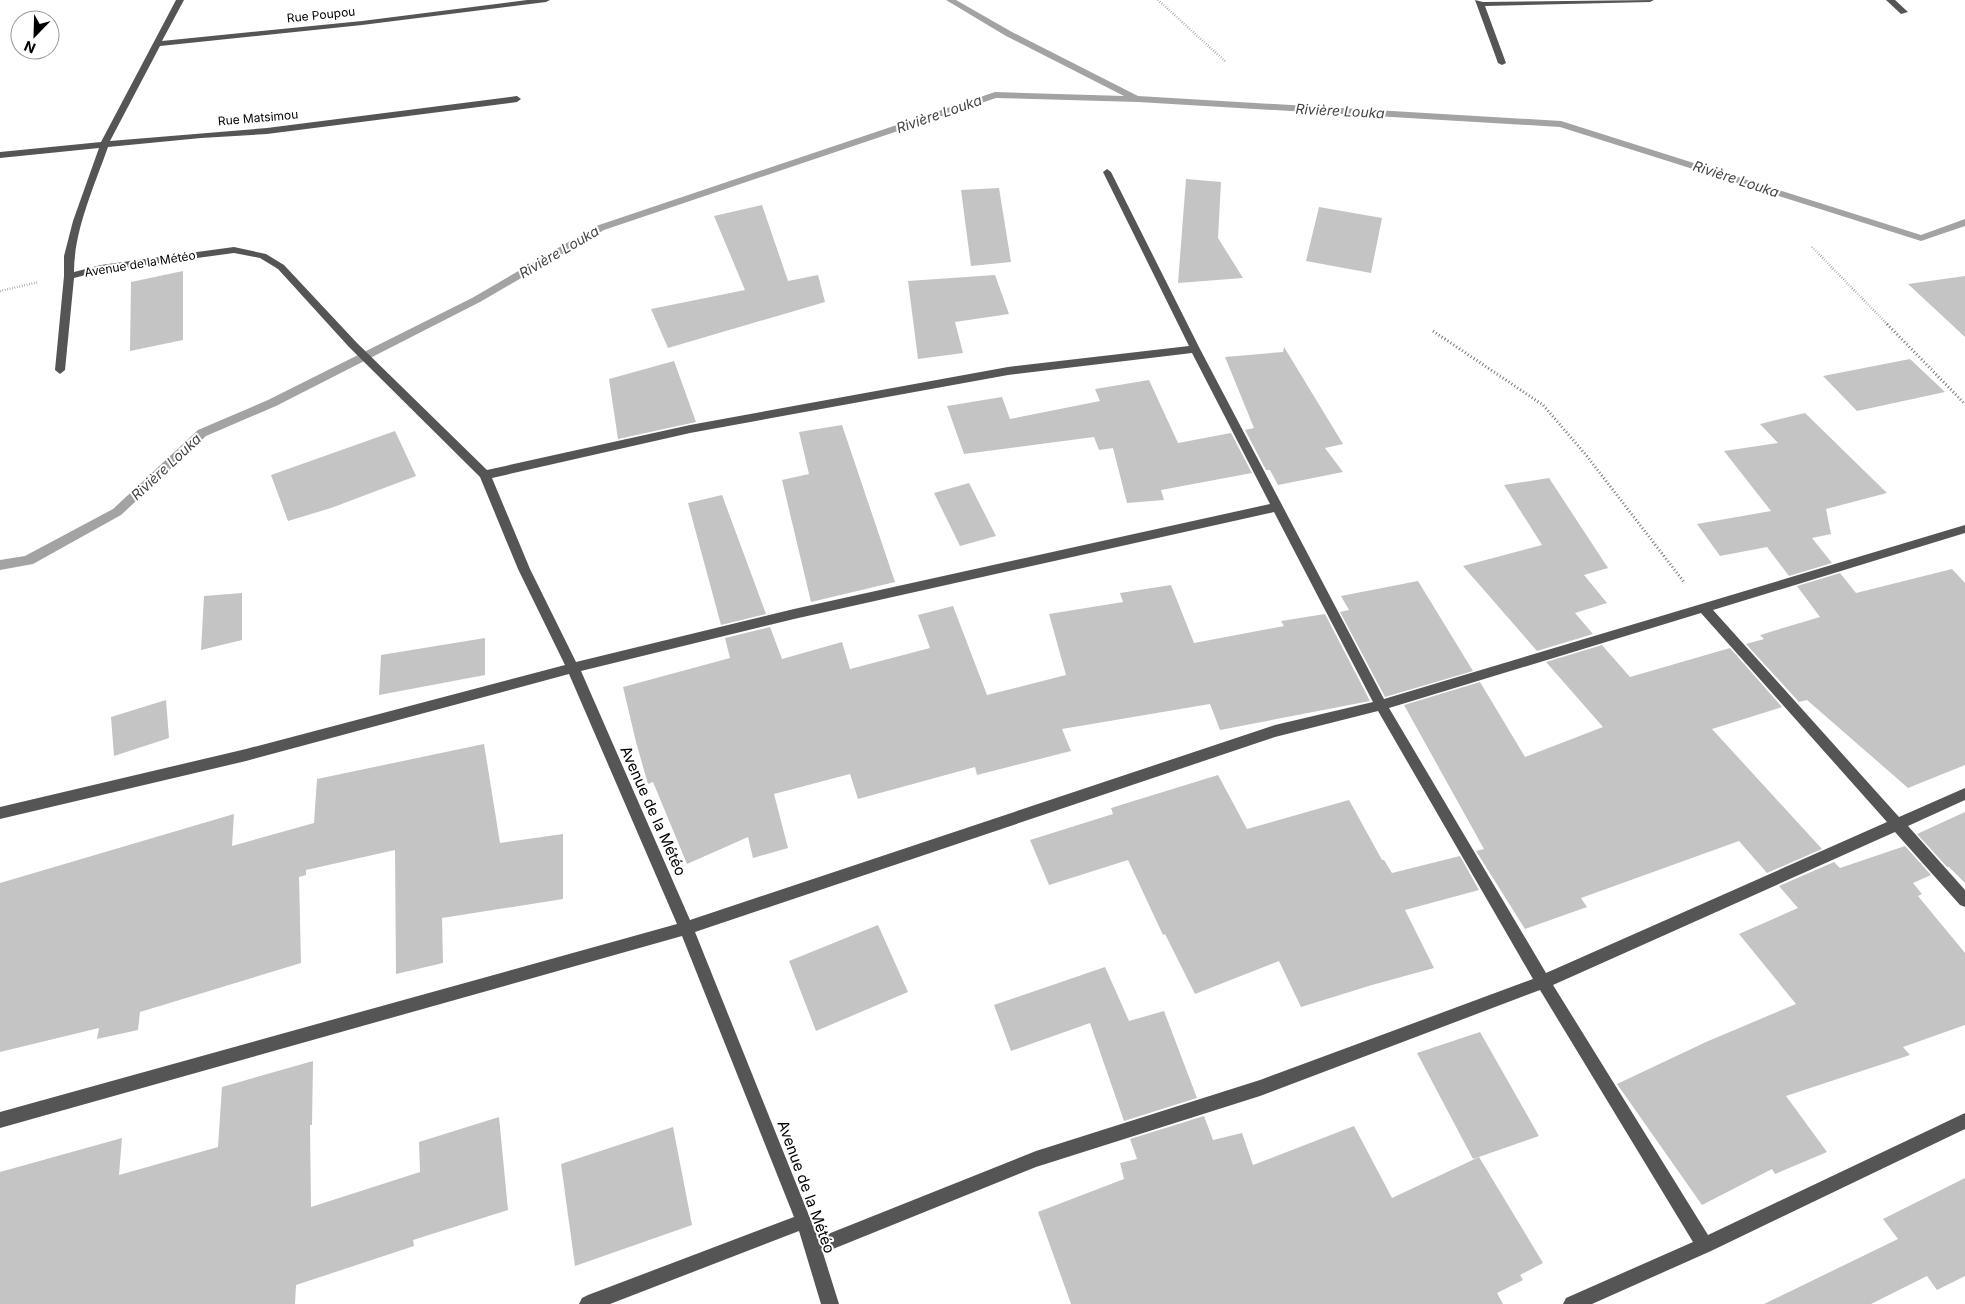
<svg xmlns="http://www.w3.org/2000/svg" width="1965" height="1304" viewBox="0 0 1965 1304" font-family="Inter,sans-serif">
  <style>
    .lines { fill: none; stroke-linecap: round; stroke-linejoin: round }
    .stream { fill: #a3a3a3; fill-rule: evenodd }
    .building { fill: #c4c4c4 }
    .path-far1 { stroke: #777; stroke-width: 2.5; stroke-dasharray: 0.5 2; stroke-linecap: butt }
    .path { stroke: #777; stroke-width: 3; stroke-dasharray: 1 2.5; stroke-linecap: butt }
    .minor { fill: #555; fill-rule: evenodd }
    .labels { text-anchor: middle; stroke-width: 4; stroke-linejoin: round; paint-order: stroke }
    .far-street-label { font-size: 12px; fill: #000; stroke: #fff }
    .far-water-label { font-size: 14px; font-style: italic; fill: #444; stroke: #fff }
    .street-label { font-size: 15px; fill: #000; stroke: #fff }
  </style>
  <rect width="100%" height="100%" fill="#fff"/>
  <g class="lines">
    <path class="stream" d="M 946,0 L 956,0 L 1012,32 L 1138,96 L 1561,121 L 1921,235 L 1965,219 L 1965,226 L 1921,241 L 1560,127 L 1138,102 L 996,98 L 604,230 L 480,302 L 276,406 L 206,436 L 121,515 L 33,564 L 0,570 L 0,560 L 25,556 L 113,509 L 198,430 L 268,400 L 472,298 L 596,226 L 995,92 L 1124,96 L 1006,36 Z"/>
  </g>
  <path class="building" d="M 1186,179 L 1221,182 L 1218,238 L 1243,278 L 1178,283 Z
    M 999,188 L 1011,262 L 971,266 L 961,190 Z
    M 762,205 L 788,281 L 818,275 L 825,302 L 668,348 L 651,309 L 745,290 L 714,216 Z
    M 1319,207 L 1382,218 L 1371,273 L 1306,261 Z
    M 183,271 L 183,340 L 130,351 L 131,282 Z
    M 995,275 L 1009,314 L 955,322 L 963,353 L 918,359 L 908,281 Z
    M 1965,276 L 1965,337 L 1908,284 Z
    M 1284,347 L 1343,444 L 1325,448 L 1343,472 L 1278,485 L 1270,470 L 1266,470 L 1245,430 L 1254,428 L 1225,357 L 1283,352 Z
    M 1910,359 L 1945,392 L 1857,411 L 1823,376 Z
    M 674,361 L 696,422 L 618,439 L 609,379 Z
    M 1149,380 L 1178,443 L 1231,433 L 1252,473 L 1161,490 L 1164,500 L 1127,503 L 1113,448 L 1099,450 L 1094,437 L 964,454 L 947,406 L 1002,397 L 1010,419 L 1100,401 L 1095,389 Z
    M 1805,413 L 1887,493 L 1826,509 L 1831,534 L 1812,538 L 1832,563 L 1789,576 L 1767,547 L 1720,556 L 1697,524 L 1771,511 L 1724,451 L 1778,443 L 1760,424 Z
    M 842,425 L 895,582 L 811,602 L 782,480 L 809,474 L 799,432 Z
    M 395,431 L 416,476 L 331,508 L 288,521 L 271,475 Z
    M 1549,478 L 1608,568 L 1584,575 L 1607,603 L 1575,613 L 1593,634 L 1537,651 L 1463,566 L 1542,545 L 1504,485 Z
    M 969,483 L 996,536 L 960,546 L 934,493 Z
    M 722,495 L 766,614 L 721,625 L 688,503 Z
    M 1952,569 L 1965,583 L 1965,765 L 1908,788 L 1807,700 L 1799,702 L 1746,644 L 1764,639 L 1760,635 L 1820,617 L 1797,586 L 1840,573 L 1856,593 Z
    M 1418,581 L 1473,671 L 1385,697 L 1340,612 L 1349,610 L 1341,596 Z
    M 1171,585 L 1194,643 L 1284,626 L 1281,621 L 1325,614 L 1370,701 L 1220,730 L 1210,704 L 1062,729 L 1071,751 L 977,775 L 975,767 L 858,799 L 850,774 L 774,794 L 788,848 L 753,858 L 748,837 L 687,864 L 653,782 L 648,784 L 636,742 L 623,687 L 730,658 L 725,638 L 770,627 L 782,659 L 842,642 L 850,669 L 930,648 L 918,615 L 953,606 L 987,695 L 1066,675 L 1049,614 L 1123,602 L 1120,593 Z
    M 242,593 L 242,640 L 201,650 L 204,596 Z
    M 485,638 L 485,675 L 379,695 L 381,655 Z
    M 1602,645 L 1630,677 L 1730,648 L 1782,707 L 1712,729 L 1822,849 L 1767,873 L 1739,841 L 1581,898 L 1587,907 L 1525,929 L 1476,851 L 1484,849 L 1404,705 L 1480,682 L 1525,757 L 1603,727 L 1546,662 Z
    M 166,700 L 169,738 L 114,756 L 111,717 Z
    M 484,744 L 500,843 L 563,834 L 563,899 L 442,918 L 443,963 L 396,974 L 395,850 L 306,870 L 306,875 L 299,877 L 301,963 L 140,1012 L 138,1030 L 97,1039 L 99,1028 L 0,1052 L 0,883 L 234,814 L 232,846 L 314,823 L 317,779 Z
    M 1218,775 L 1247,829 L 1349,800 L 1382,860 L 1384,860 L 1392,873 L 1460,856 L 1479,890 L 1405,910 L 1434,968 L 1372,985 L 1301,1007 L 1279,961 L 1195,994 L 1165,934 L 1163,935 L 1128,860 L 1049,885 L 1030,840 L 1113,814 L 1111,808 Z
    M 1965,812 L 1965,883 L 1949,867 L 1947,867 L 1917,834 Z
    M 1905,846 L 1931,875 L 1913,883 L 1922,894 L 1918,896 L 1965,953 L 1965,1025 L 1903,1047 L 1910,1055 L 1786,1096 L 1827,1152 L 1775,1174 L 1772,1169 L 1702,1205 L 1617,1084 L 1706,1042 L 1796,1004 L 1739,934 L 1798,908 L 1779,886 L 1834,862 L 1840,868 Z
    M 878,925 L 908,992 L 816,1031 L 789,961 Z
    M 1105,967 L 1129,1021 L 1164,1011 L 1197,1098 L 1124,1121 L 1090,1023 L 1011,1051 L 994,1005 Z
    M 1480,1032 L 1539,1136 L 1473,1159 L 1417,1053 Z
    M 313,1061 L 312,1125 L 310,1125 L 311,1207 L 420,1172 L 419,1142 L 499,1117 L 508,1210 L 413,1240 L 414,1246 L 296,1285 L 295,1304 L 0,1304 L 0,1172 L 122,1138 L 119,1175 L 218,1147 L 222,1087 Z
    M 1204,1116 L 1213,1140 L 1242,1133 L 1253,1165 L 1354,1126 L 1392,1198 L 1479,1157 L 1543,1263 L 1520,1275 L 1523,1280 L 1497,1293 L 1503,1304 L 1071,1304 L 1038,1212 L 1124,1179 L 1120,1163 L 1137,1159 L 1130,1139 Z
    M 673,1127 L 692,1225 L 575,1266 L 561,1164 Z
    M 1965,1178 L 1965,1276 L 1937,1290 L 1927,1276 L 1871,1304 L 1764,1304 L 1898,1239 L 1883,1219 Z"/>
  <g class="lines">
    <path class="path-far1" d="M 1158,0 L 1226,62
      M 1812,247 L 1888,325
      M 0,291 L 39,282"/>
    <path class="path" d="M 1887,324 L 1965,404
      M 1433,331 L 1543,405 L 1586,455 L 1684,582"/>
    <path class="minor" d="M 176,0 L 184,0 L 162,41 L 362,21 L 527,0 L 550,0 L 546,2 L 362,25 L 160,46 L 110,141 L 267,128 L 517,96 L 521,99 L 517,102 L 267,134 L 201,138 L 108,147 C 94,187 74,230 74,272 L 101,265 L 234,247 L 266,254 L 284,265 L 357,343 L 487,470 L 690,425 L 1008,367 L 1189,346 L 1103,172 L 1107,169 L 1111,172 L 1200,349 L 1384,699 L 1965,525 L 1965,533 L 1713,610 L 1899,817 L 1965,788 L 1965,800 L 1908,826 L 1965,890 L 1965,907 L 1960,905 L 1895,832 L 1553,985 L 1708,1235 L 1965,1113 L 1965,1129 L 1711,1251 L 1592,1304 L 1563,1304 L 1566,1298 L 1693,1242 L 1540,990 L 1260,1096 L 1036,1167 L 823,1253 L 839,1304 L 821,1304 L 799,1231 L 610,1304 L 579,1304 L 582,1298 L 588,1295 L 794,1217 L 682,936 L 0,1128 L 0,1112 L 677,924 L 569,674 L 246,761 L 0,819 L 0,807 L 246,749 L 565,665 L 518,569 L 480,477 L 349,347 L 278,269 L 260,258 L 234,253 L 101,271 L 74,278 L 65,370 L 60,374 L 55,370 L 64,276 L 64,256 L 73,221 L 99,148 L 0,158 L 0,152 L 101,142 ZM 1192,353 L 1270,504 L 794,609 L 576,662 L 530,569 L 492,478 L 690,433 L 1008,375 ZM 1274,512 L 1373,702 L 1275,725 L 690,920 L 581,671 L 794,619 ZM 1701,613 L 1887,822 L 1546,973 L 1389,708 ZM 1378,711 L 1533,979 L 1260,1080 L 1036,1151 L 818,1238 L 695,932 L 1275,737 Z
      M 1475,0 L 1483,2 L 1654,0 L 1650,2 L 1485,6 L 1506,63 L 1502,65 L 1498,63 Z
      M 1886,0 L 1895,0 L 1908,12 L 1901,14 Z"/>
  </g>
  <g class="labels">
    <g class="far-street-label">
      <text transform="translate(321 15) rotate(-6)" y="4">Rue Poupou</text>
      <text transform="translate(258 118) rotate(-5)" y="4">Rue Matsimou</text>
      <text transform="translate(140 264) rotate(-9)" y="4">Avenue de la Météo</text>
    </g>
    <g class="far-water-label">
      <text transform="translate(1340 111) rotate(3)" y="5">Rivière Louka</text>
      <text transform="translate(939 114) rotate(-19)" y="5">Rivière Louka</text>
      <text transform="translate(1736 179) rotate(18)" y="5">Rivière Louka</text>
      <text transform="translate(559 252) rotate(-30)" y="5">Rivière Louka</text>
      <text transform="translate(166 467) rotate(-43)" y="5">Rivière Louka</text>
    </g>
    <g class="street-label">
      <text transform="translate(653 811) rotate(66)" y="5">Avenue de la Météo</text>
      <text transform="translate(806 1187) rotate(70)" y="5">Avenue de la Météo</text>
    </g>
  </g>
  <g transform="translate(35 35) rotate(203)"><circle r="24" fill="#ffffff" stroke="#999999"/>
  <path d="M0-4L9 19L0 12L-9 19Z" fill="#000000"/>
  <text y="-8" font-size="14" font-weight="bold" text-anchor="middle" fill="#000000">N</text>
  </g>
</svg>
